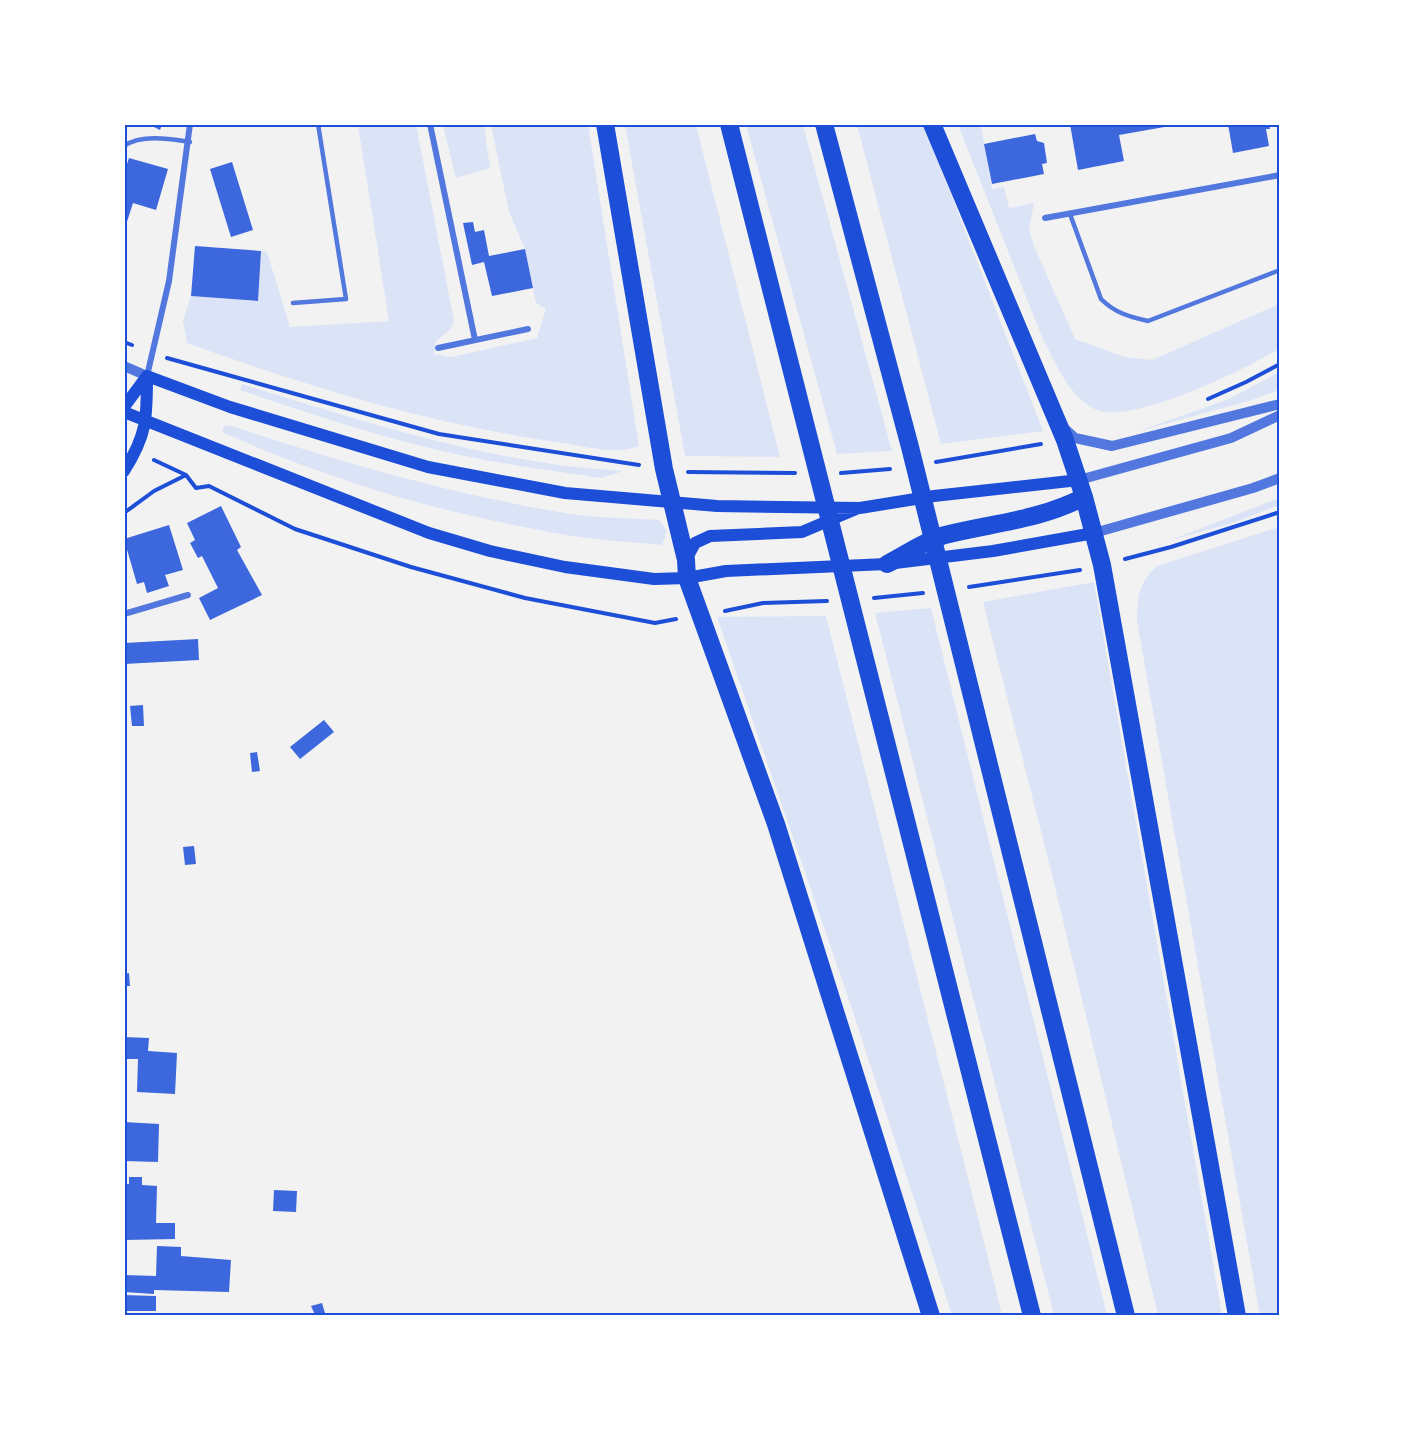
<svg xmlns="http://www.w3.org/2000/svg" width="1404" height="1440" viewBox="0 0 1404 1440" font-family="'Varela Round',sans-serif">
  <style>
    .green { fill: #dbe4f7 }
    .building { fill: #3d67dc }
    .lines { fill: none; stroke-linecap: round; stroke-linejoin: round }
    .path { stroke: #1d4ed8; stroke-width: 4 }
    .service { stroke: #5277de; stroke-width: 4.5 }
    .minor { stroke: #5277de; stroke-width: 6 }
    .tertiary { stroke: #5277de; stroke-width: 10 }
    .secondary { stroke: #1d4ed8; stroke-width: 12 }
    .motorway { stroke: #1d4ed8; stroke-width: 18 }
    .neatline { fill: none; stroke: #1d4ed8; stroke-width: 2 }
  </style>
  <rect width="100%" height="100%" fill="#f2f2f2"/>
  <path class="green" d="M 416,124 L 454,321 L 450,330 L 436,341 L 434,354 L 451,357 L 537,338 L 546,309 L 536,303 L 525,249 L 509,212 L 491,125 L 588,125 L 639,446 C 616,455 587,447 563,443 C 433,425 309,387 187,343 L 183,321 L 191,296 L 257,301 L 261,251 L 267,252 L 290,327 L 389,321 L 358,125 Z
    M 443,125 L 484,125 L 490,168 L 456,178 Z
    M 625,125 L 696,125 L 780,457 L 685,456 Z
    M 746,125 L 803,125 L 892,451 L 837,454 Z
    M 857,125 L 924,125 L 1043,431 L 941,444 Z
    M 958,125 L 981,125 L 992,189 L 1004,187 L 1009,208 L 1034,203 L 1029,229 L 1034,246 L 1075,339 L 1125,357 L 1152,360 L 1279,304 L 1279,349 C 1246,369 1137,422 1100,411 C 1071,402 1055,362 1042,337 Z
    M 1279,372 L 1279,390 L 1252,400 L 1136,432 L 1229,399 Z
    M 242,384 C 366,422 493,464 623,471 L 601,478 C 554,471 507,465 460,455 C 385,439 313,415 240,390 Z
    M 229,425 C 337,461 447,493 559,512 C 592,518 626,518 659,520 L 667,531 L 662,545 C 635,542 607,541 580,537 C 458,518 335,483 222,432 L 224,426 Z
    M 1279,498 L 1279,505 L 1236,522 L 1168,541 Z
    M 1279,527 L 1280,1315 L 1260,1316 L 1137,621 C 1138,595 1138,584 1157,566 Z
    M 1094,582 L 1222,1315 L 1158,1315 L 1052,875 L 983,602 Z
    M 931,608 L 1107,1315 L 1054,1315 L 875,613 Z
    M 826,616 L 980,1226 L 1002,1315 L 952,1315 L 850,1003 L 717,617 Z"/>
  <path class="building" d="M 148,124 L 162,124 L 160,130 Z
    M 1070,124 L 1170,124 L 1170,126 L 1119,135 L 1124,161 L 1078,170 Z
    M 1228,124 L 1269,124 L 1270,129 L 1266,129 L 1269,146 L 1233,153 Z
    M 1035,134 L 1037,141 L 1044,143 L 1047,163 L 1042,164 L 1044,174 L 992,184 L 984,144 Z
    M 129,158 L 168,169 L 156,210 L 133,203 L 125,228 L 124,173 Z
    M 232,162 L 253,230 L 231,237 L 210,169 Z
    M 473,222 L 475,232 L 484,230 L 489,256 L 525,249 L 533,288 L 492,296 L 484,262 L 472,265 L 463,223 Z
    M 195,246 L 261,251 L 258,301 L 191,296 Z
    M 221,506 L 241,547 L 237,550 L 262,595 L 210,620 L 199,598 L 218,588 L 202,556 L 198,558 L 190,543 L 195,540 L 187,523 Z
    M 169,525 L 183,570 L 165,575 L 169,586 L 147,593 L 144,582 L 137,584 L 124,539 Z
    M 198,639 L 199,660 L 124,664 L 124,643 Z
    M 143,705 L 144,726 L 132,726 L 130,706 Z
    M 324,720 L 334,732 L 300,759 L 290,747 Z
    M 257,752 L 260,771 L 252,772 L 250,753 Z
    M 194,846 L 196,864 L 185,865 L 183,847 Z
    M 129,973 L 130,986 L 124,986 L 124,974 Z
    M 124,1037 L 149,1038 L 148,1051 L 177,1053 L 175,1094 L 137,1092 L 138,1059 L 124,1059 Z
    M 124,1122 L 159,1124 L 158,1162 L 124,1161 Z
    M 129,1177 L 142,1177 L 142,1185 L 157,1186 L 156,1223 L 175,1223 L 175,1239 L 124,1240 L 124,1184 L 129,1184 Z
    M 274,1190 L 297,1191 L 296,1212 L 273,1211 Z
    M 157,1246 L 181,1247 L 181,1256 L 231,1260 L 229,1292 L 154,1290 L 154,1294 L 124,1292 L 124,1275 L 156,1276 Z
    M 124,1295 L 156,1296 L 156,1311 L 124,1311 Z
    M 322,1303 L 325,1313 L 315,1315 L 311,1306 Z"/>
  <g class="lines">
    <path class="path" d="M 124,342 L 132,345
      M 167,358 L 439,434 L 639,465
      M 1208,399 L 1246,382 L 1280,364
      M 154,460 L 186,475 L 196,488 L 209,486 L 295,529 L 411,567 L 525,598 L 655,623 L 676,619
      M 936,462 L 1041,444
      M 688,472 L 795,473
      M 841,473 L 890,469
      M 124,513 L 154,491 L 186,475
      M 1125,559 L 1171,547 L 1280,512
      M 969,587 L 1080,570
      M 874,598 L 923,593
      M 725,611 L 763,603 L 827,601"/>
    <path class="service" d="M 124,146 C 142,134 170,139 190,142
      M 1070,214 L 1101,299 C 1115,313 1130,317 1148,321 L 1280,270
      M 293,303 L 346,299 L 318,124"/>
    <path class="minor" d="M 430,124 L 475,340
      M 1045,218 L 1280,175
      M 438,348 L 528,329
      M 147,376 L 169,281 L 190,124
      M 124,614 L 188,595"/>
    <path class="tertiary" d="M 124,366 L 147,376
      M 1065,429 L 1075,438 L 1112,446 L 1280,404
      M 1079,480 L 1231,438 L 1280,415
      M 1094,533 L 1253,488 L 1280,478"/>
    <path class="secondary" d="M 147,376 L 230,407 L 428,467 L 565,493 L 717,506 L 860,508 L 934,496 L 1079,480
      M 124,407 L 147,376
      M 124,412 L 429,533 L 490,551 L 565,567 L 654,579 L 687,578 L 726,571 L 887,564 L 993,551 L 1094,533
      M 124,471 C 147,435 147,418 147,376
      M 686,560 L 695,543 L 710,536 L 802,532 L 856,509"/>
    <path class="motorway" d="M 605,124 L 664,469 L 686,560 L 687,578 L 776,824 L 931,1316
      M 729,124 L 1032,1316
      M 824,124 L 910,447 L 1126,1316
      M 932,124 L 1065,440 L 1084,497 L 1102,565 L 1237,1316
      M 887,564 C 905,555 926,540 945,535 C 993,523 1040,520 1084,497"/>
  </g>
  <rect width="1404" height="1440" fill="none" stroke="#ffffff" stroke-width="252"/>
  <rect x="126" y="126" width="1152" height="1188" class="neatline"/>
</svg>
